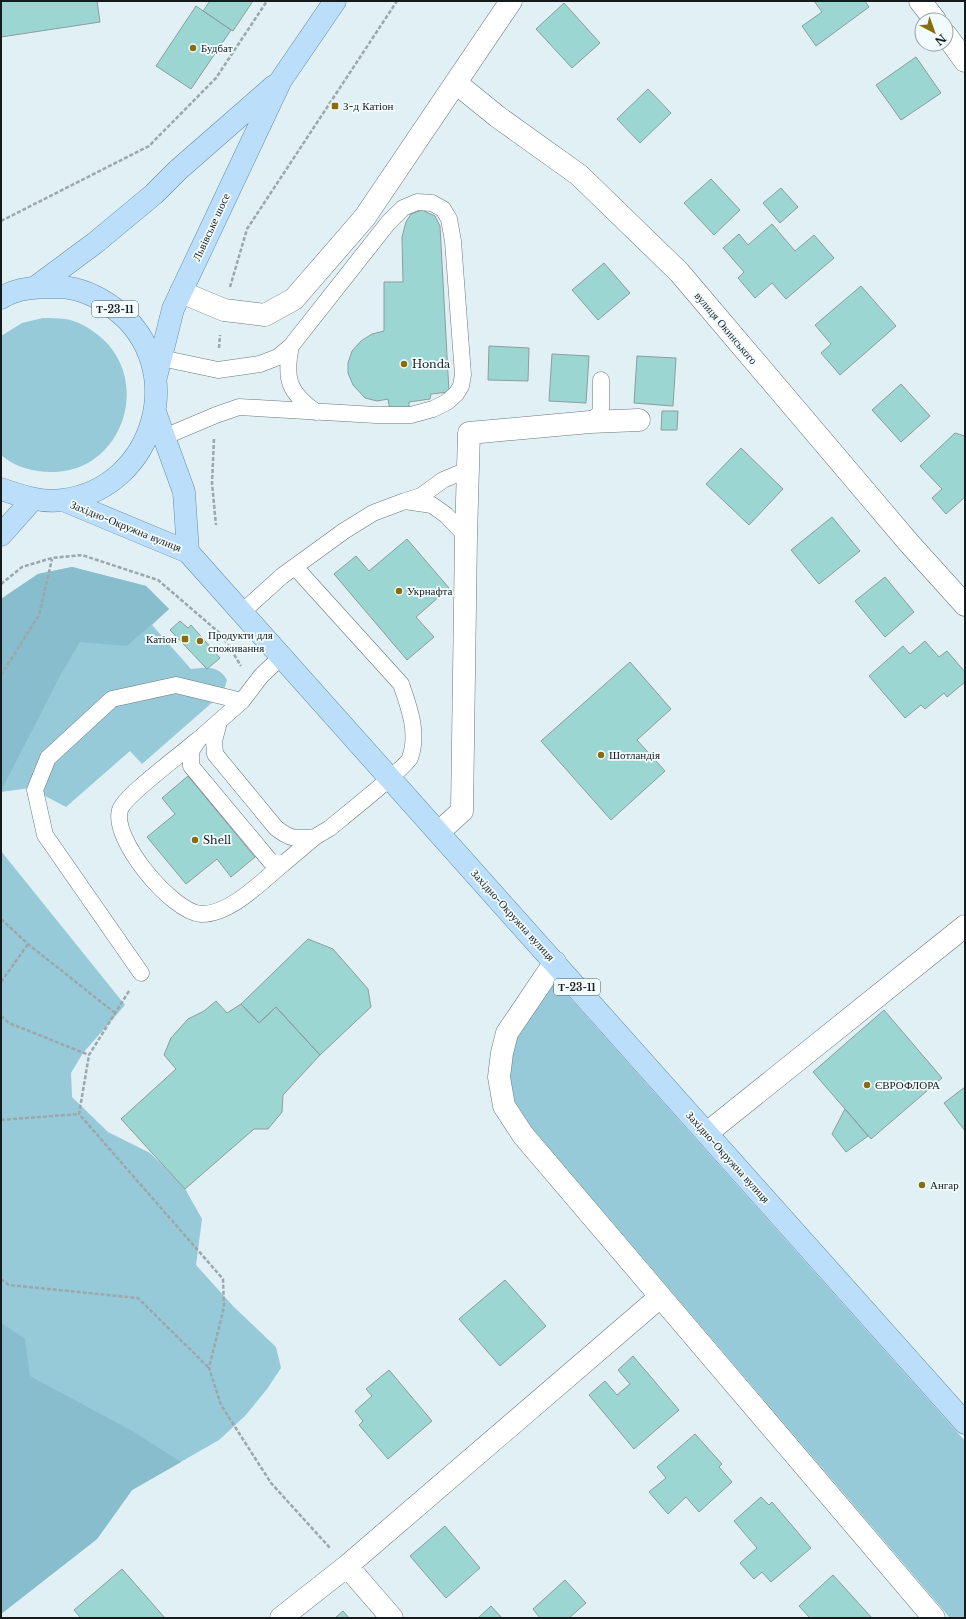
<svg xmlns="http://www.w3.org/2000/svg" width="966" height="1619" viewBox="0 0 966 1619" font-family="'Libre Baskerville',serif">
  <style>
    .green { fill: #97cad9 }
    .forest { fill: #87bdcc }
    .building { fill: #9bd6d3; stroke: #8d9d9c }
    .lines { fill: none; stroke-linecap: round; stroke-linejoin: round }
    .service-casing { stroke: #6a787c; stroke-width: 17 }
    .minor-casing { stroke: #6a787c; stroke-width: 23 }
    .primary-casing { stroke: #648caa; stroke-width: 23 }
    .path { stroke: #9ba7ab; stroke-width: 2.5; stroke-dasharray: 4 2; stroke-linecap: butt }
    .service { stroke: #fff; stroke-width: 16 }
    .minor { stroke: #fff; stroke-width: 22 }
    .primary { stroke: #bbdffa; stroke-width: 22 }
    .poi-dot { fill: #886d0c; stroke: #f2fcff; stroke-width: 1.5 }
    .labels { text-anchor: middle; stroke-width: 3.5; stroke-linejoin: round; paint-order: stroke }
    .shield { fill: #f2fcff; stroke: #575e60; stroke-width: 1 }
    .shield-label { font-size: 10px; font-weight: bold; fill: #151b1c }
    .poi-label { font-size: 11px; fill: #151b1c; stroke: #f2fcff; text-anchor: start }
    .street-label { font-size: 11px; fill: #151b1c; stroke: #f2fcff }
  </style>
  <rect width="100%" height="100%" fill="#e0f0f5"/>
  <path class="green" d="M 43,318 C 50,318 57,318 64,319 C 75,320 86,326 94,332 C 155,374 125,473 51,472 C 33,472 15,467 1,455 L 1,336 L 22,323 Z
    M 72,567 L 146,586 L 169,609 L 152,625 L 191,669 C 206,667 219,665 227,680 L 223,693 L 142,764 L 130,751 L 66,807 L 30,788 L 1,792 L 1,599 L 38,574 Z
    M 1,851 L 125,1005 L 83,1053 L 71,1073 L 72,1097 L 108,1132 L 150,1153 L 183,1185 L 202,1219 L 196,1265 L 233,1306 L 276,1347 L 281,1368 L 267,1389 L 245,1416 L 219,1440 L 132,1490 L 97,1539 L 1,1614 Z
    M 555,981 L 965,1441 L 965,1618 L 950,1618 L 532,1128 L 515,1102 L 510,1077 L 513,1055 L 517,1037 Z"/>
  <path class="forest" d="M 72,567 L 146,586 L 169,609 L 127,646 L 80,642 L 61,674 L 1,791 L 1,599 L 38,574 Z
    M 1,1323 L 25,1339 L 30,1376 L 134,1432 L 181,1462 L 132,1490 L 97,1539 L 1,1614 Z"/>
  <path class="building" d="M 1,1 L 97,1 L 100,22 L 1,37 Z
    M 210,1 L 253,1 L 233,31 L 203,11 Z
    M 814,1 L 865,1 L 869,7 L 816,46 L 802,26 L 822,12 Z
    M 564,3 L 600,43 L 572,68 L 536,29 Z
    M 196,6 L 231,30 L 191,89 L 156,66 Z
    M 916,57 L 941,93 L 901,120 L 876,85 Z
    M 648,89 L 671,113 L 640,143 L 617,119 Z
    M 711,179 L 740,210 L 714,235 L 684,203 Z
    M 781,188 L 798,207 L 780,223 L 763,203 Z
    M 422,210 L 435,216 L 440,226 L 449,392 L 431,394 L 430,399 L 409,402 L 409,410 L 390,411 L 388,399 L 377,401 L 365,398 L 353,385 L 348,373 L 348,363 L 352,351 L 361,341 L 372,334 L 384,331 L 384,282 L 403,282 L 402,237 L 406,222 L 411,214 Z
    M 772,224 L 795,251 L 814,235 L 834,258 L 786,299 L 772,283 L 755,298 L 738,278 L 744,272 L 723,248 L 739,234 L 748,245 Z
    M 604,263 L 630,293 L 598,320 L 572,290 Z
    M 861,286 L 896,326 L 840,375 L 821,353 L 831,344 L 815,325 Z
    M 489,346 L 529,348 L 528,381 L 488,380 Z
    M 552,354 L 589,356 L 586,403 L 549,401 Z
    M 637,356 L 676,358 L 673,406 L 634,403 Z
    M 901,384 L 930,416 L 901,442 L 872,410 Z
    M 662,411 L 678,411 L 677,430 L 661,430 Z
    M 955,433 L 965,436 L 965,497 L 946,514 L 932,498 L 942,489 L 920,466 Z
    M 741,448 L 783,489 L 749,525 L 706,484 Z
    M 832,517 L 860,551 L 819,584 L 791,550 Z
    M 407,539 L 449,588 L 416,617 L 434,637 L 407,660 L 334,574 L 356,556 L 369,571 Z
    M 885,577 L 914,612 L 885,637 L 855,601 Z
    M 180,621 L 188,628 L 191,625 L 220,658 L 207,669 L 170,630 Z
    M 925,641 L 939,657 L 947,651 L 965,672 L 965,682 L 947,697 L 944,693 L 925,709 L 921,705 L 905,718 L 869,676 L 903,646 L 910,654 Z
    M 630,662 L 671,709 L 637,740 L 665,771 L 611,820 L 541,741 Z
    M 188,776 L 255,857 L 231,877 L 217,859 L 186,884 L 147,837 L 175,814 L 162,798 Z
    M 308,939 L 333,949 L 368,989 L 371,1007 L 320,1055 L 276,1007 L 259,1023 L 241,1004 Z
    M 216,1001 L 227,1013 L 241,1004 L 259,1023 L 276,1007 L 320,1055 L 283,1095 L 282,1112 L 268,1129 L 254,1129 L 185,1189 L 121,1119 L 176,1069 L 164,1055 L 171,1038 L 188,1019 L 204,1011 Z
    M 884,1010 L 942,1078 L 871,1139 L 813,1072 Z
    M 965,1087 L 965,1131 L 944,1103 Z
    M 845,1109 L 868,1136 L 846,1152 L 832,1134 Z
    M 505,1280 L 546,1326 L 500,1366 L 459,1319 Z
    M 633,1356 L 679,1410 L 634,1449 L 589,1395 L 605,1381 L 617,1395 L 630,1384 L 618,1370 Z
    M 389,1370 L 432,1421 L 388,1459 L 359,1425 L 363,1421 L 355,1411 L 372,1396 L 366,1389 Z
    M 695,1434 L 722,1464 L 719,1467 L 732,1482 L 699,1512 L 686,1497 L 668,1514 L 649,1492 L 666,1478 L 657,1467 Z
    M 761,1497 L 769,1505 L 772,1502 L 811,1548 L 771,1582 L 762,1572 L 754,1579 L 740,1563 L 757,1548 L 734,1521 Z
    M 445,1526 L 480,1568 L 446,1598 L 410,1556 Z
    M 122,1569 L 165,1618 L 81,1618 L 74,1610 Z
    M 833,1575 L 872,1618 L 810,1618 L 799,1606 Z
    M 565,1580 L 586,1603 L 569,1618 L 540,1618 L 533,1609 Z
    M 491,1606 L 502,1618 L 478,1618 Z
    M 343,1611 L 349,1618 L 335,1618 Z"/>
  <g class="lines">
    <defs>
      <path id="service" d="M 291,346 C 284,379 289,393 316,412
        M 161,358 L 218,370 L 260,364 L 278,357 L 291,346 L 388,223 L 403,208 L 417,202 L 432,203 L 443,209 L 449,219 L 453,241 L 463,375 L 461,386 L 456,394 L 447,402 L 433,409 L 411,415 L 376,415 L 239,407 L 216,415 L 164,437
        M 590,422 L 600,413 L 601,409 L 601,380
        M 405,501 L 421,496 L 443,480 L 469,469
        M 242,612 L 282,576 L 344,531 L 373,513 L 405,501 L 432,505 L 446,515 L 466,536
        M 282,656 L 261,676 L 242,701 L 199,739 L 191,751 L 191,766 L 271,862 L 283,864 L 315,837 L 330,828 C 342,818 407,766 410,758 C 419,733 409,707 401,684 L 295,567
        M 219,722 L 214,741 L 215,754 L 276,828 C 291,840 297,839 315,837
        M 196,741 C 182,754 124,796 120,810 C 111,839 172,912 201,914 C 230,915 262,881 283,864
        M 141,973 L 45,835 L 35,790 L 48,758 L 112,699 L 176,685 L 242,701"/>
      <path id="minor" d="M 920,1 L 935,20
        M 946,35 L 965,61
        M 456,83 L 498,117 L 579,175 L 679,272 L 909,543 L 965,605
        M 181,292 L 224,310 L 265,315 L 294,299 L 365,217 L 511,1
        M 439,832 L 462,811 L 466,536 L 469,433 L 590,422 L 639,420
        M 555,962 L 507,1033 L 502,1053 L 499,1077 L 504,1106 L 523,1135 L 934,1618
        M 707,1133 L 965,926
        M 347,1566 L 392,1618
        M 281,1618 L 347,1566 L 660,1297"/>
      <path id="primary" d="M 37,286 L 95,243 L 154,194 L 178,170 L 274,86
        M 1,298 C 17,287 41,287 60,287 C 80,288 99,297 115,309 C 190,366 156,488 63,500 C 41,503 21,496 1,489
        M 156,377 L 173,309 L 281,80 L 335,1
        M 155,412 L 184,492 L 188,552
        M 63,500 L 188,552 L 965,1423
        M 1,535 L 32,500"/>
    </defs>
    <use href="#service" class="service-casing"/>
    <use href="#minor" class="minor-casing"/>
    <use href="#primary" class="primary-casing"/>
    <path class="path" d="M 1,221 L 149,146 L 216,78 L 267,1
      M 230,287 L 247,229 L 397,1
      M 219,348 L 220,335
      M 214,439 L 212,483 L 216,525
      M 1,584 L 22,567 L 52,558 L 82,555 L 158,580 L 222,635 L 241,666
      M 1,675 L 39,615 L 52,559
      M 1,919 L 28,944 L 115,1013
      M 1,982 L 28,944
      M 129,991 L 89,1055 L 79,1114 L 223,1279 L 224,1307 L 209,1368 L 221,1405 L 271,1483 L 330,1548
      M 1,1016 L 9,1023 L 89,1055
      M 1,1120 L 79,1114
      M 1,1279 L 9,1285 L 138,1298 L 209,1368"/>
    <use href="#service" class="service"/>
    <use href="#minor" class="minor"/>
    <use href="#primary" class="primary"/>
  </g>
  <g class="poi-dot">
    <circle cx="193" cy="48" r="4"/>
    <rect x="331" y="102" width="8" height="8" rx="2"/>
    <circle cx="404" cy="364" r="4"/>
    <circle cx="399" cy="591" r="4"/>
    <rect x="181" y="635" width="8" height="8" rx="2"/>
    <circle cx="200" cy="641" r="4"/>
    <circle cx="601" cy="755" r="4"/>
    <circle cx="195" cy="840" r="4"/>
    <circle cx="867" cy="1085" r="4"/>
    <circle cx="922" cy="1185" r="4"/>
  </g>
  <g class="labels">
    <g class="shield">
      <rect x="92" y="301" width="46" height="16" rx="3"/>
      <rect x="554" y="979" width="46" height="16" rx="3"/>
    </g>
    <g class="shield-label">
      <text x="115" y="313">Т-23-11</text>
      <text x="577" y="991">Т-23-11</text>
    </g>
    <g class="poi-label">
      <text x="201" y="52">Будбат</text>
      <text x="343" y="110">З-д Катіон</text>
      <text x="412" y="368">Honda</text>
      <text x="407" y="595">Укрнафта</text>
      <text x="208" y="639">Продукти для<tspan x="208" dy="13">споживання</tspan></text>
      <text x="177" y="643" text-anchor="end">Катіон</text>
      <text x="609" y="759">Шотландія</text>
      <text x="203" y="844">Shell</text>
      <text x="875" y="1089">ЄВРОФЛОРА</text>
      <text x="930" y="1189">Ангар</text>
    </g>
    <g class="street-label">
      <text transform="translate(211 227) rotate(-65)" y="4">Львівське шосе</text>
      <text transform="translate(726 328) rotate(50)" y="4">вулиця Окинського</text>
      <text transform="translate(126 526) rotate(22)" y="4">Західно-Окружна вулиця</text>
      <text transform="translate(513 915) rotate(48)" y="4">Західно-Окружна вулиця</text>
      <text transform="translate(728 1157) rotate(48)" y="4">Західно-Окружна вулиця</text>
    </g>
  </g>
  <rect width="966" height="1619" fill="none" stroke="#151b1c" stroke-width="4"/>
  <g transform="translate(934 32) rotate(139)"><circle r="19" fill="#f2fcff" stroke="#9aa2a4"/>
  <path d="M0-3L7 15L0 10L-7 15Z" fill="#886d0c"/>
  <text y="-6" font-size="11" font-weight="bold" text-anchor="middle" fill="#151b1c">N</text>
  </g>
</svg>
